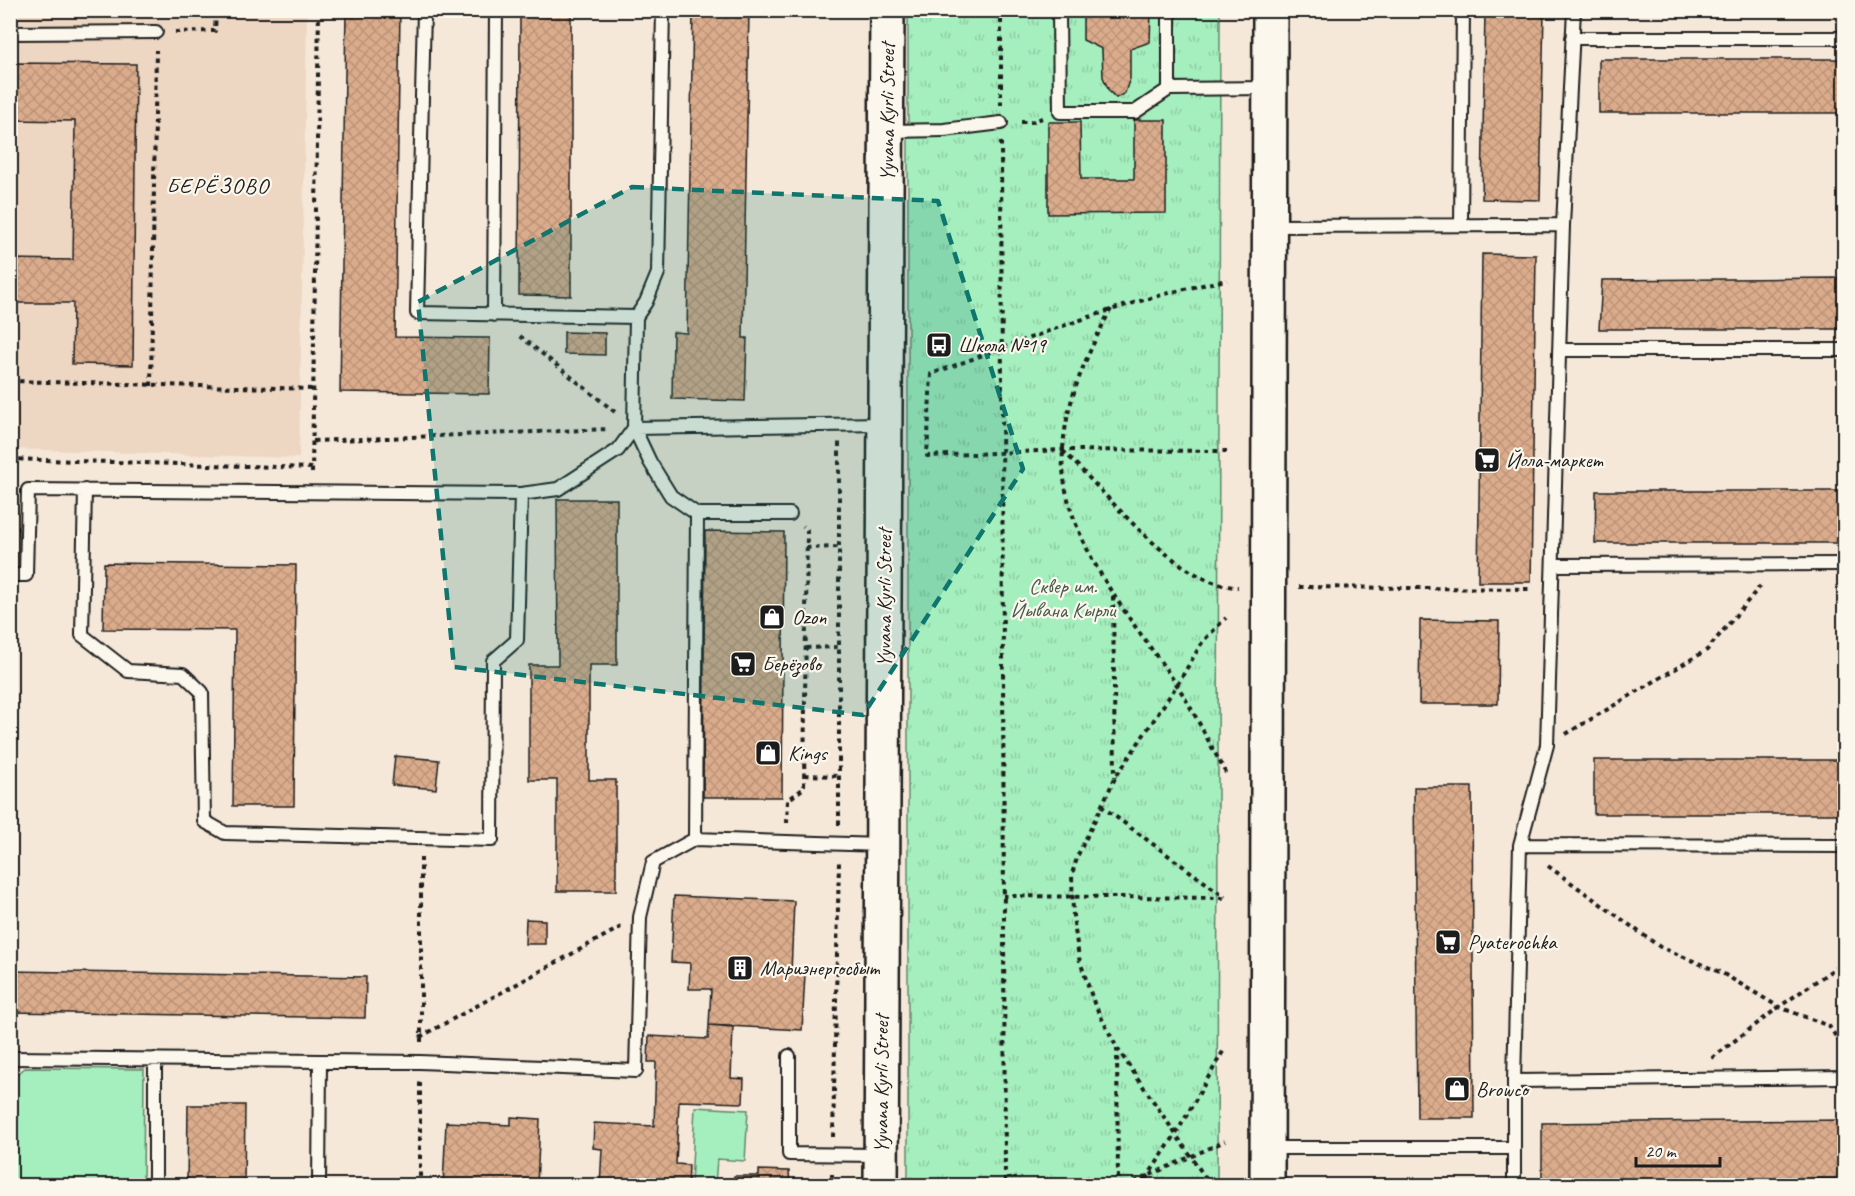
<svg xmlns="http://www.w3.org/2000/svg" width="1855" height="1196" viewBox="0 0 1855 1196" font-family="Caveat,sans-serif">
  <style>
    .built { fill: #edd6c2 }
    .grass { fill: #a5efbe; stroke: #60866d; stroke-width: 1.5 }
    .park { fill: url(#park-tufts); stroke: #60866d; stroke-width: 1.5 }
    .building { fill: url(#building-cross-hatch); stroke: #1c1c1c; stroke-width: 1.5 }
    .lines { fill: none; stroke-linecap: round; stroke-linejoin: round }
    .service-casing { stroke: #1c1c1c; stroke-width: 16 }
    .primary-casing { stroke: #1c1c1c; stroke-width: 38 }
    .path { stroke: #1c1c1c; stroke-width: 4; stroke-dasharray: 4.5 4.5; stroke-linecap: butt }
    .service { stroke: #fbf7ec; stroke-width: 12 }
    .primary { stroke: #fbf7ec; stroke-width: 33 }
    .marked { fill: #0f766e; fill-opacity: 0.2; stroke: #0f766e; stroke-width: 4.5; stroke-dasharray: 12 8; stroke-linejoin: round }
    .labels { text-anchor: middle; stroke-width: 4.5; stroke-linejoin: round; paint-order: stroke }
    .street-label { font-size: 21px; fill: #1c1c1c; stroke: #fbf7ec }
    .poi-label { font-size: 21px; fill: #1c1c1c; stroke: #fbf7ec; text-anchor: start }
    .park-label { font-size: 21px; fill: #455b4d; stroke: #fbf7ec }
    .neighbourhood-label { font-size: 22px; letter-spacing: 1.5px; fill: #1c1c1c; stroke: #fbf7ec }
  </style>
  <defs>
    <pattern id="park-tufts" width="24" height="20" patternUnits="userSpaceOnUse" patternTransform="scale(1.5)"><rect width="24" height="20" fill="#a5efbe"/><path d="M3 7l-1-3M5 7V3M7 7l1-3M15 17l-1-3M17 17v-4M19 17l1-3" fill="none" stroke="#8dcca3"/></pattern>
    <pattern id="building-cross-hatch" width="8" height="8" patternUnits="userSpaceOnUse" patternTransform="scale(1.5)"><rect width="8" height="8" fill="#dbac8c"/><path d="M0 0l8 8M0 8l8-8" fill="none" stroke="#bb9378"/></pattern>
  </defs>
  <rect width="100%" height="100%" fill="#f5e8d9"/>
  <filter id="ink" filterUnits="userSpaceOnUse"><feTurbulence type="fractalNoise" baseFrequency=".0167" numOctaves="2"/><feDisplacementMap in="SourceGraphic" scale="12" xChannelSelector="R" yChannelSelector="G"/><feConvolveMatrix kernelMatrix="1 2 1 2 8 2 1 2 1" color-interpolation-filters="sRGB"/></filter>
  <g filter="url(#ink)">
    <path class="built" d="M 11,11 L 307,11 L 299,458 L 11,449 Z"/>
    <path class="grass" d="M 25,1068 L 144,1069 L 143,1185 L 11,1185 L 11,1079 Z
      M 695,1107 L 748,1110 L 745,1161 L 717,1159 L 715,1185 L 691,1185 Z"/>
    <path class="park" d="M 908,11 L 1220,11 L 1217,1185 L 908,1185 Z"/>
    <path class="building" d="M 346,10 L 400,10 L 395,337 L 490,338 L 489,394 L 340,392 Z
      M 520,10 L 571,10 L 571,296 L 519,295 Z
      M 693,10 L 749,10 L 743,338 L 747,338 L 745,401 L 672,399 L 673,332 L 687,333 Z
      M 1083,10 L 1151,10 L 1150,42 L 1130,49 L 1130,78 L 1125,93 L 1116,98 L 1109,91 L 1103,77 L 1102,49 L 1083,40 Z
      M 1485,10 L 1544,10 L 1540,200 L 1482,199 Z
      M 1599,59 L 1844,59 L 1844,113 L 1599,113 Z
      M 10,63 L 136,64 L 133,365 L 72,364 L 73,303 L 10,303 L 10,259 L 73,260 L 75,121 L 10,120 Z
      M 1134,120 L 1166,120 L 1166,213 L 1048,214 L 1048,122 L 1080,122 L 1081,179 L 1134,179 Z
      M 1482,254 L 1536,255 L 1531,582 L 1478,582 Z
      M 1844,278 L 1844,329 L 1599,329 L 1602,280 Z
      M 564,332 L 605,333 L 605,355 L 564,354 Z
      M 1596,491 L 1844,491 L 1844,543 L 1595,543 Z
      M 557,499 L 617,499 L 617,665 L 589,665 L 589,780 L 616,780 L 616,891 L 557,891 L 557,780 L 529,780 L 529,665 L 558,665 Z
      M 705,531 L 784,532 L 782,797 L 703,797 Z
      M 104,563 L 296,565 L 294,806 L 233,806 L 235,630 L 103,629 Z
      M 1420,620 L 1499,621 L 1498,704 L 1419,704 Z
      M 395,756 L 439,760 L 436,789 L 392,785 Z
      M 1594,760 L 1844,760 L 1844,814 L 1594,814 Z
      M 1414,787 L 1472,787 L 1474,1118 L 1417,1118 Z
      M 674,896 L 794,901 L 791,973 L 805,974 L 802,1030 L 709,1025 L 711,989 L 689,989 L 690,963 L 671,962 Z
      M 526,919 L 545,920 L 545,944 L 525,944 Z
      M 10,971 L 366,977 L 365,1018 L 10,1012 Z
      M 709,1025 L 733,1027 L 731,1078 L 744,1079 L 743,1103 L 679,1101 L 676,1164 L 689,1165 L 688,1186 L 600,1186 L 602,1149 L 593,1148 L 594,1123 L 654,1126 L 656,1062 L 648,1062 L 649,1036 L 708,1039 Z
      M 188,1105 L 245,1105 L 244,1186 L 187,1186 Z
      M 511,1117 L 540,1119 L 537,1186 L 443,1186 L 446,1122 L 511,1125 Z
      M 1844,1120 L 1844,1179 L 1542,1182 L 1542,1123 Z
      M 759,1170 L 789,1171 L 790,1186 L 733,1186 L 734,1176 L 759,1176 Z"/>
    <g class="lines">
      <defs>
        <path id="service" d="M 424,10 L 417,313 L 636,317
          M 663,10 L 658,273 L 646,302 L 636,317 L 634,428 L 650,462 L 671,496 L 697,514 L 790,514
          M 1059,10 L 1060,112 L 1135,112 L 1169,89
          M 1169,10 L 1169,89 L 1269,88
          M 10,33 L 156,32
          M 1572,38 L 1844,38
          M 889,131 L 944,130 L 1001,123
          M 1461,225 L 1463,10
          M 1271,226 L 1563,225
          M 494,315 L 496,10
          M 1559,350 L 1844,350
          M 85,490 L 82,635 L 128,671 L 183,674 L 202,692 L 204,821 L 225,833 L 492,840 L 493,661 L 517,640 L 521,494
          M 1554,565 L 1844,564
          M 10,575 L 26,575 L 28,490 L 521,494 L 558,489 L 618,450 L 634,428 L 884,424
          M 695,839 L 697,514
          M 1520,845 L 1844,846
          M 789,1056 L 789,1154 L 880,1155
          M 10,1058 L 420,1062 L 636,1071 L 640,917 L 653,862 L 695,839 L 881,845
          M 155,1059 L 155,1186
          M 1514,1081 L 1844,1077
          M 1268,1148 L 1514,1148
          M 319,1186 L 320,1061
          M 1514,1186 L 1514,1081 L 1520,845 L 1547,745 L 1563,225 L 1574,10"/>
        <path id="primary" d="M 881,1186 L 887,10
          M 1267,1186 L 1270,10"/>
      </defs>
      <use href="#service" class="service-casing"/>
      <use href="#primary" class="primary-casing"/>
      <path class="path" d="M 175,32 L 215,31 L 216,10
        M 1001,105 L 1001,10
        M 1021,122 L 1031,122 L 1042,118
        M 1001,142 L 1005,1186
        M 1111,309 C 1088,352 1066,399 1063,449 C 1057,533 1130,617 1175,682 C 1194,711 1209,743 1226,773
        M 520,336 L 615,412
        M 10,381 L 314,389
        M 151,386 L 156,50
        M 313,441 L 609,429
        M 1063,451 C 1105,491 1178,587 1238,587
        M 1227,451 L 1063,450 L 927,456 L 931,374 C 1029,339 1125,299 1227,280
        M 10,459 L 312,468
        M 312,473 L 319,10
        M 806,548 L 840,547
        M 1299,587 L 1532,589
        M 1113,596 L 1115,777
        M 806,648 L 839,647
        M 1566,734 L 1707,650 L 1762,584
        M 805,775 L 839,776
        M 1101,806 L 1225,897
        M 787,823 L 788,800 L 804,788 L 807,530 L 803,526
        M 839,825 L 839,442
        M 1548,866 L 1660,947 L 1722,973 L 1779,1007 L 1829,1026 L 1844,1049
        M 1003,896 L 1226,898
        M 420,1037 L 621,927
        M 421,1042 L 421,858
        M 1117,1048 L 1118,1186
        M 1712,1058 L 1779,1007 L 1844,962
        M 833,1137 L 839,862
        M 420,1186 L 420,1080
        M 832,1186 L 832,1174
        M 1126,1186 L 1225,1141
        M 1141,1186 L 1176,1134 L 1225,1048
        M 1211,1186 L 1117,1048 L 1094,1003 L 1079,958 L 1073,916 L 1072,874 L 1078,855 L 1115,778 L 1177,685 L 1203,641 L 1226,618"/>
      <use href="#service" class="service"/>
      <use href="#primary" class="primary"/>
    </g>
  </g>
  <path class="marked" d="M 632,187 L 938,201 L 1023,469 L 863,715 L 454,667 L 418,302 Z"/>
  <defs>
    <symbol id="bus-square" viewBox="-11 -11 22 22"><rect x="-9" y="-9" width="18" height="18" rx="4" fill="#1c1c1c" stroke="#fbf7ec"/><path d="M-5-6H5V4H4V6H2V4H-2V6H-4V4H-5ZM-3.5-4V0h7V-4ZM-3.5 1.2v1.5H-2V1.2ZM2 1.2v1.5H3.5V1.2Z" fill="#fff"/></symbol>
    <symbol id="supermarket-square" viewBox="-11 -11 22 22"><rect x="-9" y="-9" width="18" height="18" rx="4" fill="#1c1c1c" stroke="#fbf7ec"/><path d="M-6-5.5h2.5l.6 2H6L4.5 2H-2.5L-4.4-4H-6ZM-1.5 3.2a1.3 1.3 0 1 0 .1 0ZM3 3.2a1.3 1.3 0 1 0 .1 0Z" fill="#fff"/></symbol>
    <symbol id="shop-square" viewBox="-11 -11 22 22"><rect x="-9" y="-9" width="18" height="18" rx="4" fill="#1c1c1c" stroke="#fbf7ec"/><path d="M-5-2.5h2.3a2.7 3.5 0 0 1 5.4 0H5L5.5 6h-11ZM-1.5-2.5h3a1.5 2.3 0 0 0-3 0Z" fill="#fff"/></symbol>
    <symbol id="building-square" viewBox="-11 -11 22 22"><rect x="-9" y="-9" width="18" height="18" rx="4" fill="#1c1c1c" stroke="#fbf7ec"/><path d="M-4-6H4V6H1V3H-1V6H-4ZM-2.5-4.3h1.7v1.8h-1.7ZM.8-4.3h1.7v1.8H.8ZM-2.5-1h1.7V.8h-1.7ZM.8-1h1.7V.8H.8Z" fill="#fff"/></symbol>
  </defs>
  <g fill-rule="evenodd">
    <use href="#bus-square" x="924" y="330" width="30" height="30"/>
    <use href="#supermarket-square" x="1472" y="445" width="30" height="30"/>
    <use href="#shop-square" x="757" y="602" width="30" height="30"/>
    <use href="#supermarket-square" x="728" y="649" width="30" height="30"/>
    <use href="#shop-square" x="753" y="738" width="30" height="30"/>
    <use href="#supermarket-square" x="1433" y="927" width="30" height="30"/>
    <use href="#building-square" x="725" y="953" width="30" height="30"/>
    <use href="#shop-square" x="1442" y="1074" width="30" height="30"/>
  </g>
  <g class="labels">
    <g class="street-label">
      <text transform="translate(887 112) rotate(-90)" y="7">Yyvana Kyrli Street</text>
      <text transform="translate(884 598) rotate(-90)" y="7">Yyvana Kyrli Street</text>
      <text transform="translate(881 1084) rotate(-90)" y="7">Yyvana Kyrli Street</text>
    </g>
    <g class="poi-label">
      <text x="958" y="352">Школа №19</text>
      <text x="1506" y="467">Йола-маркет</text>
      <text x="792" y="624">Ozon</text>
      <text x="762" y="671">Берёзово</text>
      <text x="788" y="760">Kings</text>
      <text x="1468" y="949">Pyaterochka</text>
      <text x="760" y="975">Мариэнергосбыт</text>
      <text x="1476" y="1096">Browco</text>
    </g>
    <g class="park-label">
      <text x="1063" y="593">Сквер им.<tspan x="1063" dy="24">Йывана Кырли</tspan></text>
    </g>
    <g class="neighbourhood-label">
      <text x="218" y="193">БЕРЁЗОВО</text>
    </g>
  </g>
  <rect width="1855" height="1196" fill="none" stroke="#fbf7ec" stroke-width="36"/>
  <rect x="18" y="18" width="1819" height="1160" fill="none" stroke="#1c1c1c" stroke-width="2" filter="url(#ink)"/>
  <path d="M1636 1157v9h84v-9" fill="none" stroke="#1c1c1c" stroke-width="3"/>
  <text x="1645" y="1157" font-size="18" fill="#1c1c1c" stroke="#fbf7ec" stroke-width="4.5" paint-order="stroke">20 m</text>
</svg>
